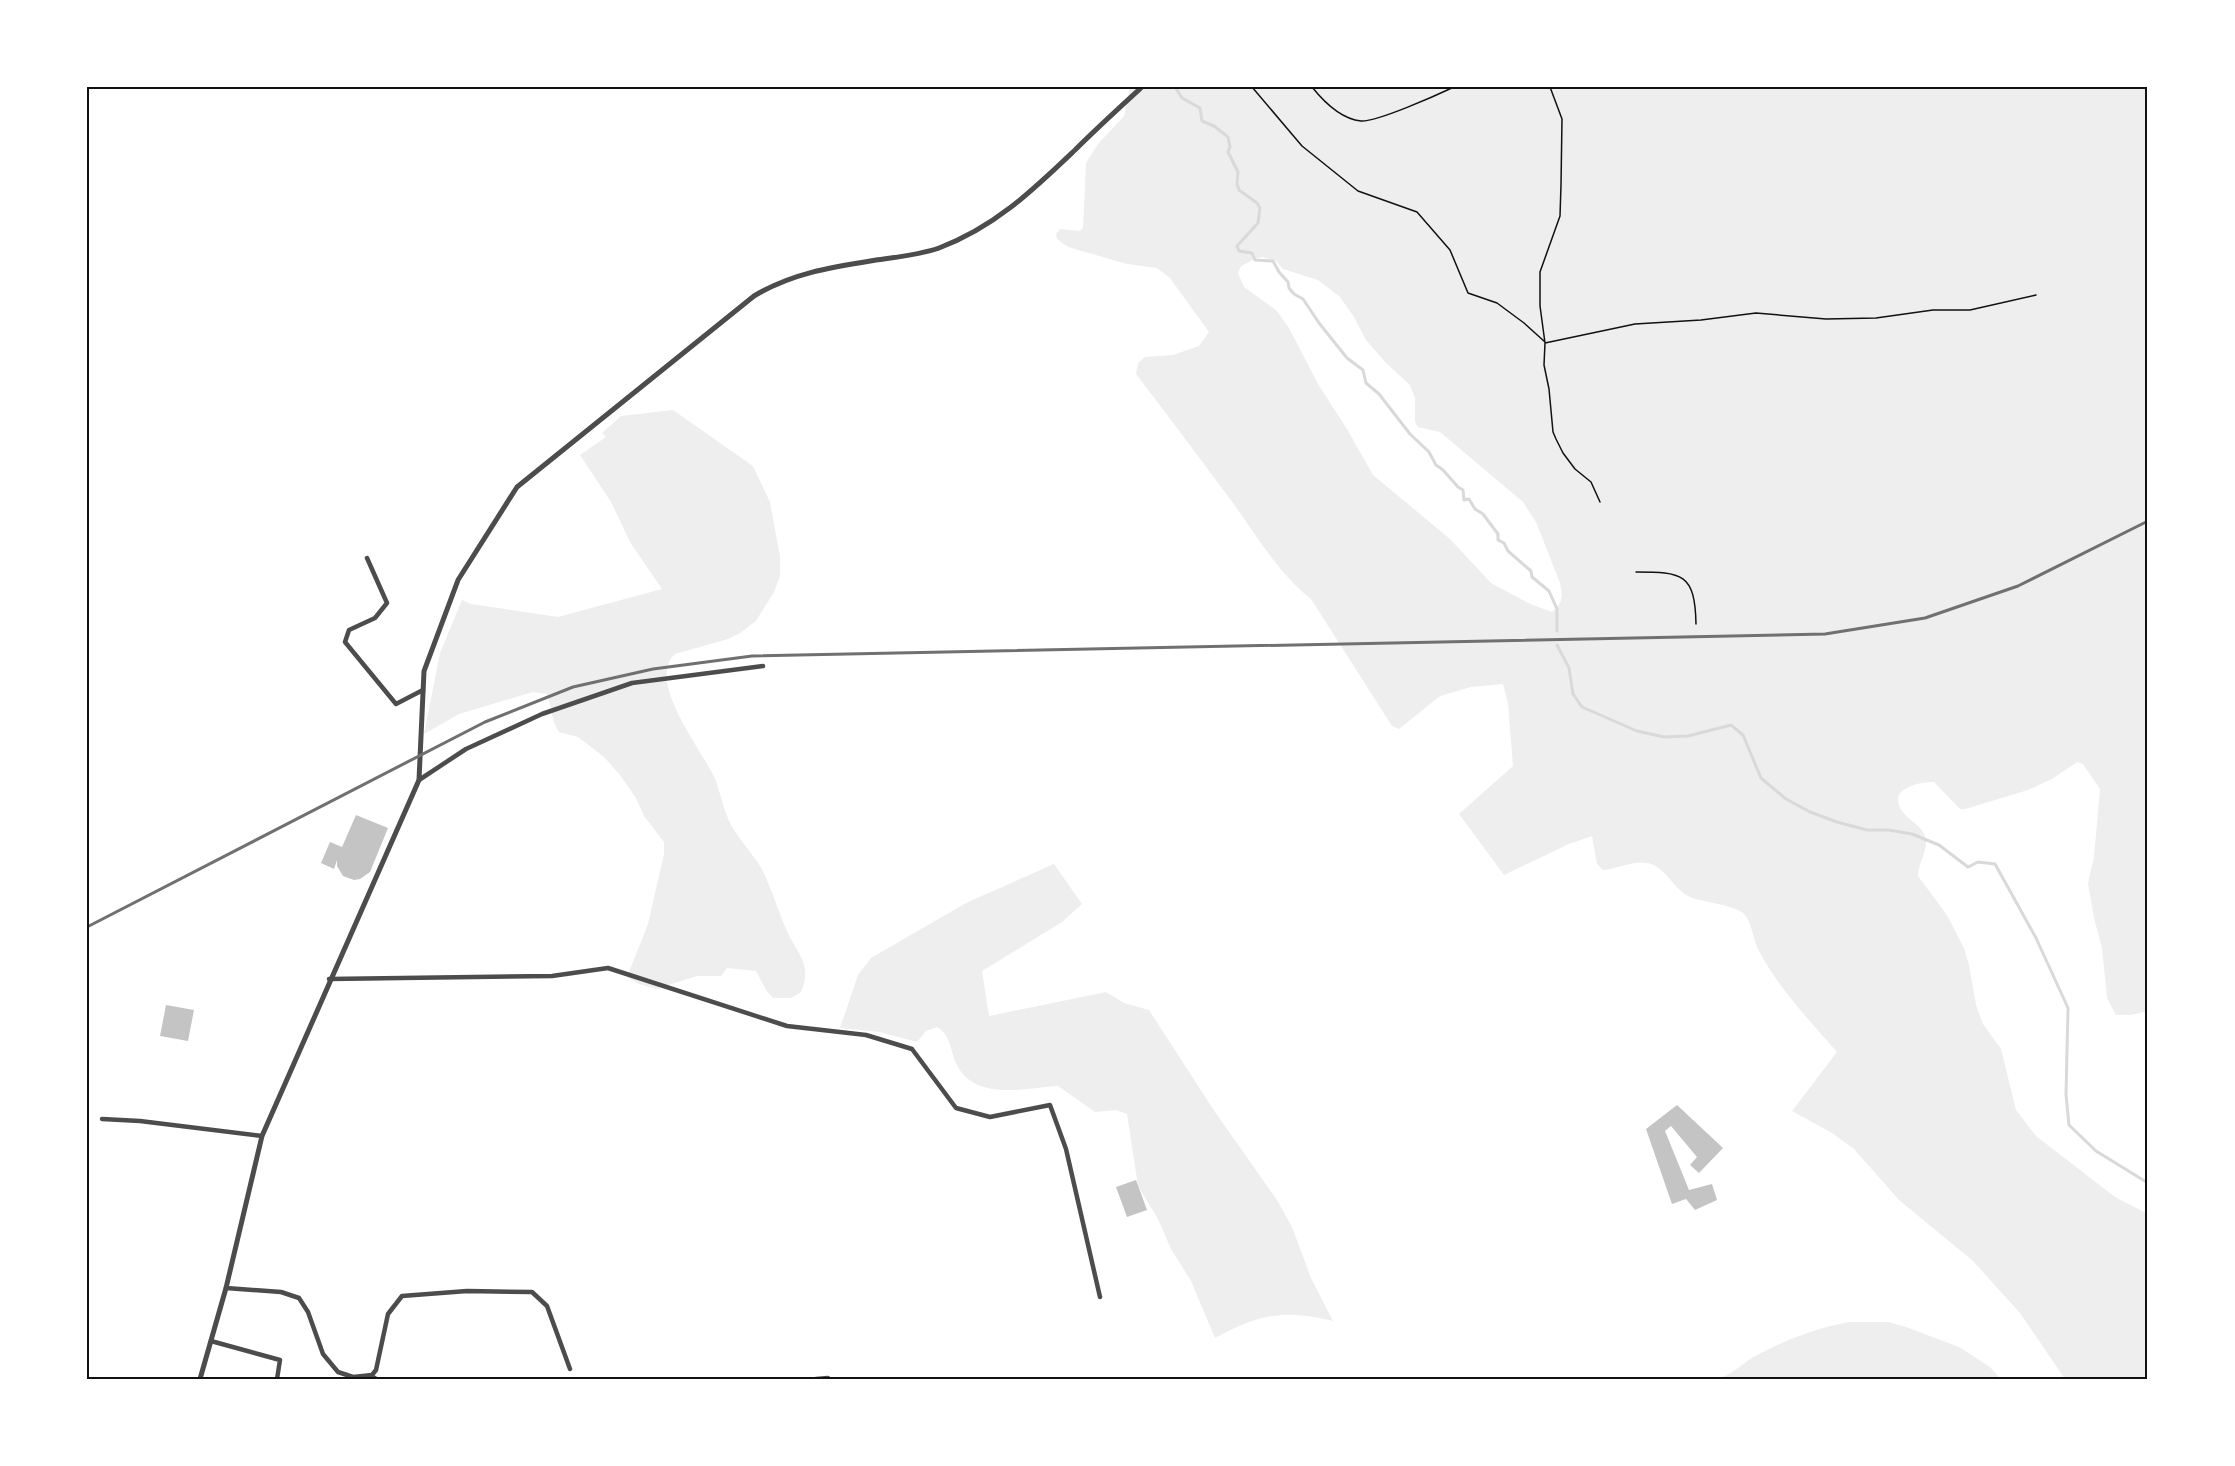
<svg xmlns="http://www.w3.org/2000/svg" width="2235" height="1466" viewBox="0 0 2235 1466" font-family="Cabin,sans-serif">
  <style>
    .green { fill: #eee; fill-rule: evenodd }
    .lines { fill: none; stroke-linecap: round; stroke-linejoin: round }
    .stream { stroke: #d9d9d9; stroke-width: 3 }
    .building { fill: #c4c4c4 }
    .path { stroke: #111; stroke-width: 1.5 }
    .service { stroke: #4c4c4c; stroke-width: 2 }
    .minor { stroke: #4c4c4c; stroke-width: 4.5 }
    .tertiary { stroke: #4c4c4c; stroke-width: 5 }
    .rail { stroke: #707070; stroke-width: 3 }
    .neatline { fill: none; stroke: #111; stroke-width: 2 }
  </style>
  <rect width="100%" height="100%" fill="#fff"/>
  <path class="green" d="M 1130,87 L 2148,87 L 2148,1011 L 2131,1015 L 2116,1015 L 2107,998 L 2102,948 L 2094,918 L 2088,883 L 2094,857 L 2100,789 L 2083,764 L 2077,762 L 2052,779 L 2028,790 L 1965,809 L 1960,809 L 1934,782 C 1919,782 1887,788 1902,811 C 1909,821 1924,826 1926,840 C 1927,852 1918,864 1918,876 L 1947,915 L 1964,948 L 1969,965 L 1976,1005 L 1983,1024 L 2001,1049 L 2016,1110 L 2036,1136 L 2115,1197 L 2148,1214 L 2148,1379 L 2065,1379 L 2020,1313 L 1973,1261 L 1899,1200 L 1854,1149 L 1832,1133 L 1792,1111 L 1837,1052 C 1809,1020 1779,989 1759,951 C 1753,940 1752,921 1743,913 C 1733,905 1703,902 1690,897 C 1673,889 1666,867 1648,863 C 1633,860 1617,869 1603,870 L 1597,864 L 1592,836 L 1569,844 L 1504,875 L 1459,814 L 1513,766 L 1508,703 L 1503,684 L 1471,687 L 1440,696 L 1399,729 L 1392,726 L 1311,599 C 1278,573 1257,536 1233,503 C 1201,460 1169,417 1136,374 L 1138,363 L 1145,357 L 1173,355 L 1199,346 L 1209,332 L 1170,278 L 1157,268 L 1127,264 L 1068,247 L 1057,239 L 1056,234 L 1060,229 L 1080,231 L 1083,228 L 1086,163 L 1098,144 L 1124,116 ZM 1262,257 L 1276,261 L 1283,269 L 1318,280 L 1340,297 L 1354,317 L 1366,340 L 1386,363 L 1410,385 L 1415,398 L 1415,422 L 1418,427 L 1440,432 L 1523,502 L 1536,522 L 1560,583 C 1563,597 1563,603 1552,612 L 1530,604 L 1491,583 L 1450,539 L 1373,475 L 1347,429 L 1318,384 L 1289,328 L 1276,310 L 1244,287 L 1238,273 L 1241,266 L 1255,259 Z
    M 673,410 L 753,466 L 770,502 L 780,557 L 780,576 L 774,592 L 756,621 L 740,633 L 728,639 L 675,654 C 645,682 704,752 716,781 C 721,796 724,811 731,825 C 739,839 751,852 760,866 C 771,886 777,908 786,929 C 797,954 813,964 801,992 L 791,998 L 773,998 L 766,990 L 756,971 L 727,968 L 721,976 L 697,976 L 656,989 L 639,984 L 627,977 L 648,924 L 664,854 L 664,842 L 644,816 L 636,798 L 620,775 L 604,757 L 578,737 L 559,732 C 551,720 552,708 547,694 L 533,692 L 459,714 L 424,734 L 440,653 L 462,600 L 471,604 L 558,617 L 662,589 L 630,542 L 611,502 L 580,455 L 606,437 L 602,433 L 621,416 Z
    M 1054,864 L 1082,904 L 1062,922 L 982,971 L 989,1016 L 1106,992 L 1124,1003 L 1149,1010 L 1215,1112 L 1277,1200 L 1292,1227 L 1311,1278 L 1333,1321 C 1284,1309 1259,1314 1215,1338 L 1191,1281 L 1171,1249 L 1158,1219 L 1138,1186 L 1127,1114 L 1116,1110 L 1095,1112 L 1058,1086 C 1024,1088 969,1103 954,1058 C 950,1046 949,1034 937,1027 L 926,1031 L 917,1042 L 880,1032 L 840,1028 L 858,975 L 871,958 L 966,903 Z
    M 1849,1322 L 1888,1322 L 1906,1327 L 1959,1347 L 1990,1367 L 2001,1379 L 1719,1379 C 1734,1373 1745,1361 1759,1354 C 1788,1339 1817,1328 1849,1322 Z"/>
  <g class="lines">
    <path class="stream" d="M 1175,87 L 1182,98 L 1200,108 L 1202,121 L 1214,126 L 1228,137 L 1230,147 L 1228,152 L 1238,172 L 1237,184 L 1239,190 L 1257,203 L 1260,208 L 1258,223 L 1237,246 L 1239,251 L 1252,253 L 1255,260 L 1273,261 L 1279,272 L 1288,282 L 1289,288 L 1294,294 L 1303,299 L 1319,323 L 1347,358 L 1363,370 L 1366,383 L 1379,394 L 1410,434 L 1429,452 L 1436,465 L 1443,470 L 1458,487 L 1463,490 L 1464,500 L 1469,499 L 1475,509 L 1483,514 L 1498,534 L 1498,540 L 1504,543 L 1508,551 L 1531,571 L 1532,577 L 1549,591 L 1557,609 L 1557,631
      M 1557,645 L 1569,668 L 1573,694 L 1582,707 L 1637,731 L 1664,737 L 1688,736 L 1731,725 L 1743,735 L 1761,778 L 1786,799 L 1810,812 L 1837,822 L 1867,830 L 1889,830 L 1912,834 L 1939,845 L 1968,867 L 1978,862 L 1995,864 L 2036,938 L 2068,1008 L 2066,1095 L 2069,1125 L 2096,1151 L 2148,1183"/>
  </g>
  <path class="building" d="M 356,815 L 388,828 L 370,872 L 360,879 L 354,880 L 343,876 L 337,866 L 337,860 L 334,869 L 321,863 L 330,842 L 342,847 Z
    M 166,1005 L 194,1010 L 188,1041 L 160,1036 Z
    M 1677,1105 L 1723,1148 L 1699,1173 L 1690,1165 L 1697,1157 L 1671,1126 L 1665,1131 L 1689,1190 L 1712,1184 L 1717,1200 L 1695,1210 L 1686,1199 L 1672,1204 L 1646,1129 Z
    M 1136,1180 L 1147,1210 L 1127,1217 L 1116,1187 Z"/>
  <g class="lines">
    <path class="path" d="M 1252,87 L 1302,146 L 1358,191 L 1417,212 L 1450,250 L 1468,293 L 1497,303 L 1524,323 L 1545,342
      M 1312,87 C 1324,102 1341,119 1361,121 C 1377,122 1437,95 1454,87
      M 1550,87 L 1562,119 L 1561,185 L 1560,216 L 1540,272 L 1540,306 L 1545,343 L 1544,365 L 1549,389 L 1553,432 L 1556,439 L 1563,453 L 1575,469 L 1591,482 L 1600,502
      M 1545,343 L 1635,324 L 1701,320 L 1756,313 L 1826,319 L 1876,318 L 1933,310 L 1970,310 L 2036,295
      M 1636,572 C 1682,572 1695,573 1696,624"/>
    <path class="service" d="M 372,1375 L 379,1379"/>
    <path class="minor" d="M 367,558 L 387,603 L 375,618 L 349,630 L 345,642 L 396,704 L 423,690
      M 419,780 L 466,749 L 542,714 L 632,683 L 763,666
      M 329,979 L 552,976 L 608,968 L 787,1026 L 866,1035 L 912,1049 L 956,1108 L 990,1117 L 1050,1105 L 1066,1149 L 1100,1297
      M 102,1119 L 140,1121 L 262,1136
      M 226,1288 L 281,1292 L 299,1298 L 308,1312 L 323,1354 L 338,1372 L 353,1377 L 372,1375 L 376,1370 L 388,1314 L 402,1296 L 467,1291 L 532,1292 L 547,1306 L 570,1369
      M 211,1341 L 280,1360 L 277,1379
      M 816,1379 L 828,1378"/>
    <path class="tertiary" d="M 200,1379 L 226,1288 L 262,1136 L 419,780 L 424,671 L 458,580 L 517,487 L 754,296 C 792,273 832,267 876,260 C 897,257 919,255 939,248 C 995,227 1033,190 1075,150 C 1097,128 1119,108 1142,87"/>
    <path class="rail" d="M 87,927 L 485,722 L 573,687 L 653,669 L 752,656 L 1825,634 L 1925,618 L 2018,586 L 2148,521"/>
  </g>
  <rect width="2235" height="1466" fill="none" stroke="#ffffff" stroke-width="177"/>
  <rect x="88" y="88" width="2058" height="1290" class="neatline"/>
</svg>
